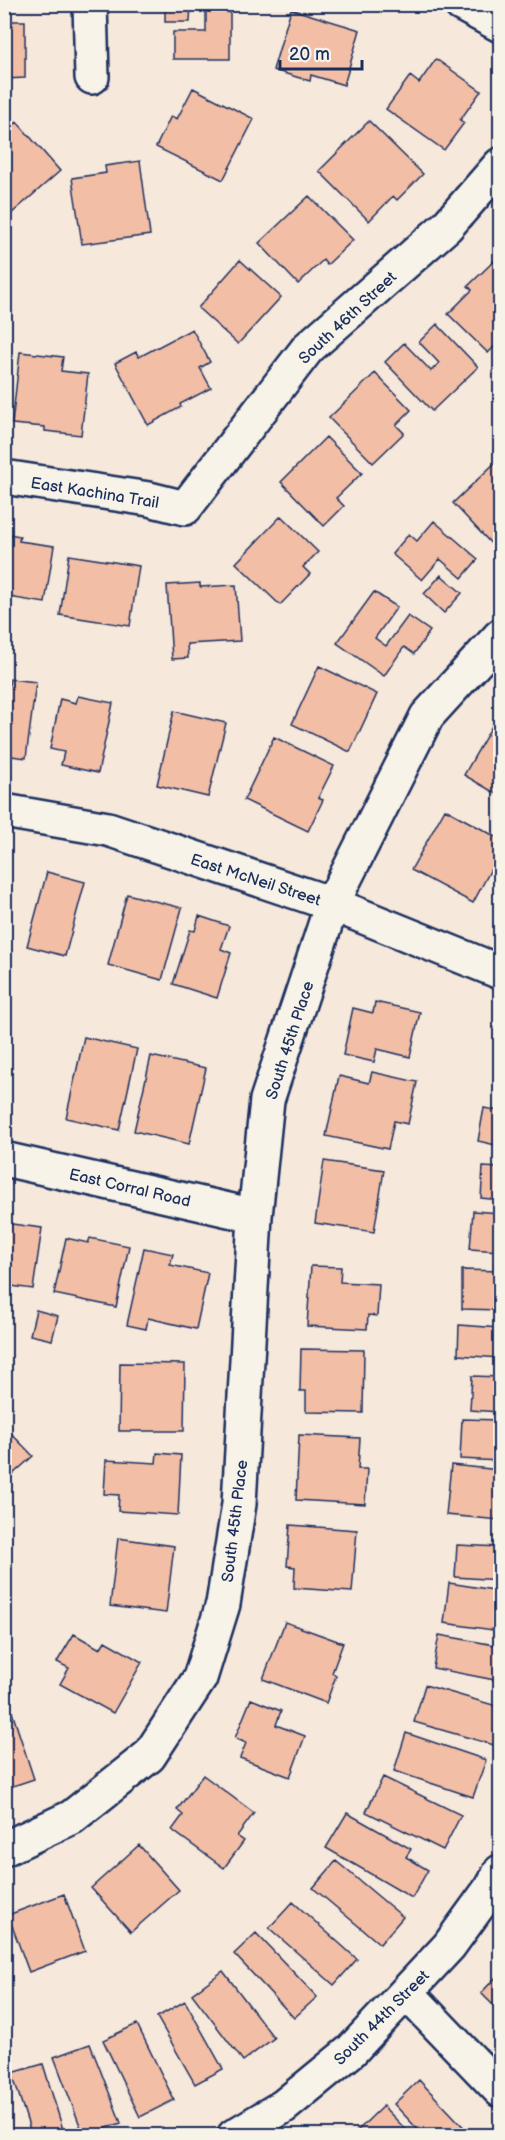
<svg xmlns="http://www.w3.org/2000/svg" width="505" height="2140" viewBox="0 0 505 2140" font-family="'Balsamiq Sans',sans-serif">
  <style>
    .building { fill: #f3bea6; stroke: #1b2f5e; stroke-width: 1.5 }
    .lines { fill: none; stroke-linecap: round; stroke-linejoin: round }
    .minor-casing { stroke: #1b2f5e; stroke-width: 38 }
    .minor { stroke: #f7f3e8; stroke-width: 33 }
    .labels { text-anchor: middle; stroke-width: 5; stroke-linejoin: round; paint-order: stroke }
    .street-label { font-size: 16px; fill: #1b2f5e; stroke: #f7f3e8 }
  </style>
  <rect width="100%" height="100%" fill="#f6e8db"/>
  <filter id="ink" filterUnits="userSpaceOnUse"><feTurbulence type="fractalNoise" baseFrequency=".0167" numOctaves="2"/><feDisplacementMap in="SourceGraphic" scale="12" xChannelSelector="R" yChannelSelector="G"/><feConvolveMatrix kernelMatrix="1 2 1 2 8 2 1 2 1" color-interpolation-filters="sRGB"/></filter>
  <g filter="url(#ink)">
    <path class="building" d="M 165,4 L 191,4 L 190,22 L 165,22 Z
      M 206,4 L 230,4 L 230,59 L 173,59 L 173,32 L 206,32 Z
      M 291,9 L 360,30 L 344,85 L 311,75 L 310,81 L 273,70 Z
      M 4,21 L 25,21 L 25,78 L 4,79 Z
      M 436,59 L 481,91 L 460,120 L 464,123 L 444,150 L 386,109 L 410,76 L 419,83 Z
      M 193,88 L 254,119 L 223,180 L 156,147 L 171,116 L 177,119 Z
      M 369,121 L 423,174 L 397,200 L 393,196 L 369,221 L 319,171 Z
      M 17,122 L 60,171 L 4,220 L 4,134 Z
      M 140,161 L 150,235 L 82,244 L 72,178 L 106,173 L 105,166 Z
      M 309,196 L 353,240 L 327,265 L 323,260 L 298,284 L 259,243 Z
      M 240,260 L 281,297 L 238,344 L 198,308 Z
      M 494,261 L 500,267 L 500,341 L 488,353 L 448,314 L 472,290 L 468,286 Z
      M 437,324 L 478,367 L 432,411 L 385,362 L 404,343 L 431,371 L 439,363 L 419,342 Z
      M 192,329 L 210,362 L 200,368 L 211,388 L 180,404 L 181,407 L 148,425 L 115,363 L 136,352 L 139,357 Z
      M 20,352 L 63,357 L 61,371 L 88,374 L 81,435 L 45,431 L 45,427 L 12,424 Z
      M 375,373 L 411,410 L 396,425 L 404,433 L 373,463 L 329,418 Z
      M 326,437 L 362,473 L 336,498 L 344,506 L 324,526 L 281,482 Z
      M 500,458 L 500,553 L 453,503 Z
      M 281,516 L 318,552 L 303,567 L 310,574 L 280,605 L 236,563 Z
      M 434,521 L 478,559 L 462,578 L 440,559 L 422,580 L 392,554 L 409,534 L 417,541 Z
      M 4,533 L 20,536 L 19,541 L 54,546 L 45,603 L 9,597 L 7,609 L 4,609 Z
      M 69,555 L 139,566 L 130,626 L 60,615 Z
      M 441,575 L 462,593 L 444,613 L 424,594 Z
      M 200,583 L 200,587 L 236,585 L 240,641 L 187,644 L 188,658 L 172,659 L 167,585 Z
      M 374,592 L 397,607 L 375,638 L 386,646 L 408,616 L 430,631 L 414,654 L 404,647 L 384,676 L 337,643 Z
      M 319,666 L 377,694 L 350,752 L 292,724 Z
      M 10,679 L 36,682 L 26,758 L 4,755 L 4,690 L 8,691 Z
      M 78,696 L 113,703 L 98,773 L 61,765 L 64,752 L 50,749 L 60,699 L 76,703 Z
      M 174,711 L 226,723 L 208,797 L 157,785 Z
      M 496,719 L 500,721 L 500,796 L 464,775 Z
      M 274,737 L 334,766 L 318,798 L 323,800 L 308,831 L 244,800 Z
      M 445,809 L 500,839 L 500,852 L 473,903 L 411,870 Z
      M 47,872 L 85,882 L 65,956 L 27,946 Z
      M 127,894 L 182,908 L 162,980 L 108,965 Z
      M 199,916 L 229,926 L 221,949 L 231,953 L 217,998 L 173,984 L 190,930 L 195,931 Z
      M 375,1002 L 420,1012 L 410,1057 L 377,1049 L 374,1062 L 343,1055 L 353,1008 L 373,1013 Z
      M 84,1037 L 137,1049 L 119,1130 L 66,1118 Z
      M 151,1056 L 206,1068 L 189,1144 L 134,1131 Z
      M 500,1067 L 500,1090 L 495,1088 Z
      M 372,1072 L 417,1082 L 408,1124 L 394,1121 L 388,1149 L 326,1136 L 339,1076 L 369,1083 Z
      M 484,1108 L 500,1111 L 500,1146 L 478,1141 Z
      M 324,1161 L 384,1170 L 374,1232 L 315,1223 Z
      M 483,1167 L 500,1168 L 500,1200 L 481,1198 Z
      M 473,1211 L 500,1213 L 500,1251 L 470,1249 Z
      M 4,1223 L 42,1228 L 33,1289 L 4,1285 Z
      M 66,1238 L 88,1243 L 90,1238 L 129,1246 L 116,1307 L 54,1294 Z
      M 144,1248 L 173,1254 L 170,1265 L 208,1273 L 196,1329 L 148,1318 L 146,1329 L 127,1325 Z
      M 311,1266 L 341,1267 L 340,1282 L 379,1284 L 377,1316 L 368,1315 L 367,1329 L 307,1326 Z
      M 462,1270 L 500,1271 L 500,1310 L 462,1309 Z
      M 36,1310 L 58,1316 L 52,1340 L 30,1335 Z
      M 459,1325 L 500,1328 L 500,1358 L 458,1355 Z
      M 301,1349 L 364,1350 L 363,1413 L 306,1412 L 306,1391 L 300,1391 Z
      M 120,1363 L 185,1364 L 184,1431 L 119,1431 Z
      M 472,1376 L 500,1377 L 500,1412 L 470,1410 Z
      M 462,1419 L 500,1420 L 500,1461 L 460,1459 Z
      M 4,1426 L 33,1456 L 4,1482 Z
      M 299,1435 L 360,1438 L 358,1469 L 367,1469 L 365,1504 L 296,1500 Z
      M 157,1453 L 181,1455 L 178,1515 L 118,1511 L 119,1495 L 104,1494 L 106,1460 L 156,1463 Z
      M 451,1465 L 500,1470 L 500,1520 L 446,1515 Z
      M 290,1525 L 357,1530 L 352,1592 L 294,1588 L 295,1567 L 287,1566 Z
      M 118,1538 L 174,1546 L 166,1613 L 110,1606 Z
      M 457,1545 L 500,1547 L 500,1580 L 455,1577 Z
      M 449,1583 L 500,1591 L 500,1631 L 444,1623 Z
      M 285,1622 L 343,1643 L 332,1673 L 336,1676 L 326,1703 L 263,1679 Z
      M 74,1634 L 100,1649 L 105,1641 L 142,1662 L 113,1713 L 60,1684 L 69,1668 L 57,1662 Z
      M 439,1635 L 500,1646 L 500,1681 L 433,1668 Z
      M 425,1685 L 500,1707 L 500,1725 L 494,1745 L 414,1722 Z
      M 251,1699 L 281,1711 L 276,1725 L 305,1736 L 290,1777 L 240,1758 L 246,1743 L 235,1738 Z
      M 12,1712 L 34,1779 L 4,1789 L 4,1715 Z
      M 406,1733 L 486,1760 L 473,1797 L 394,1771 Z
      M 203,1775 L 254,1813 L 237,1836 L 244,1841 L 224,1868 L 172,1830 L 183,1815 L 177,1810 Z
      M 383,1777 L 461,1815 L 443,1850 L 366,1812 Z
      M 347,1813 L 411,1849 L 406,1857 L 428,1870 L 412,1898 L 326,1848 Z
      M 139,1845 L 179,1890 L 131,1932 L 91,1888 Z
      M 336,1861 L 403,1917 L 380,1944 L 313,1888 Z
      M 64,1894 L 85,1951 L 29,1972 L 8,1915 Z
      M 293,1902 L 357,1959 L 334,1985 L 269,1928 Z
      M 256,1933 L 317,1997 L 294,2018 L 234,1954 Z
      M 223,1971 L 274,2038 L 243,2061 L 192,1994 Z
      M 500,1973 L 500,2012 L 481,1993 Z
      M 185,2001 L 223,2069 L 195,2084 L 157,2017 Z
      M 137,2024 L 174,2100 L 140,2117 L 103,2040 Z
      M 90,2044 L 121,2123 L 84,2136 L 54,2057 Z
      M 43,2064 L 65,2136 L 32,2136 L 12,2073 Z
      M 419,2080 L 472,2136 L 424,2136 L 394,2104 Z
      M 383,2106 L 412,2136 L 356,2136 L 354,2134 Z"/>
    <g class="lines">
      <defs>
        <path id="minor" d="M 90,4 L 92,77
          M 461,4 L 500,25
          M 4,477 L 149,499 L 185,508 L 308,348 L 447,226 L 500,165
          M 4,811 L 108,829 L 332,904 L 500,972
          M 4,1159 L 255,1216
          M 4,1849 L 72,1817 L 149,1756 L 200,1678 L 223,1604 L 239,1504 L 255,1216 L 267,1100 L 332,904 L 427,716 L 500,636
          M 407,1993 L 500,2090
          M 234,2136 L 284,2106 L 351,2051 L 449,1946 L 494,1884 L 500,1872"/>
      </defs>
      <use href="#minor" class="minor-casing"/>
      <use href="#minor" class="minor"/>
    </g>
  </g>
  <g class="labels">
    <g class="street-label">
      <text transform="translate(347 317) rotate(-43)" y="6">South 46th Street</text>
      <text transform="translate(95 492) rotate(9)" y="6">East Kachina Trail</text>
      <text transform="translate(256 879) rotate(18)" y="6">East McNeil Street</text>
      <text transform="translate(289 1040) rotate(-72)" y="6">South 45th Place</text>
      <text transform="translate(130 1187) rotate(13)" y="6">East Corral Road</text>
      <text transform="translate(234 1521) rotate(-83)" y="6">South 45th Place</text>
      <text transform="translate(381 2017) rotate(-45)" y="6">South 44th Street</text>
    </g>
  </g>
  <rect width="505" height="2140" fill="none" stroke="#f7f3e8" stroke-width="24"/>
  <rect x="12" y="12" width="481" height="2116" fill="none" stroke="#1b2f5e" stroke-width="2" filter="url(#ink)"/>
  <path d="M280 60v9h82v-9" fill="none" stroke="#1b2f5e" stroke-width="3"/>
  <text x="289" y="60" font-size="18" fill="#1b2f5e" stroke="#f7f3e8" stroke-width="4.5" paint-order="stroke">20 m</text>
</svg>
